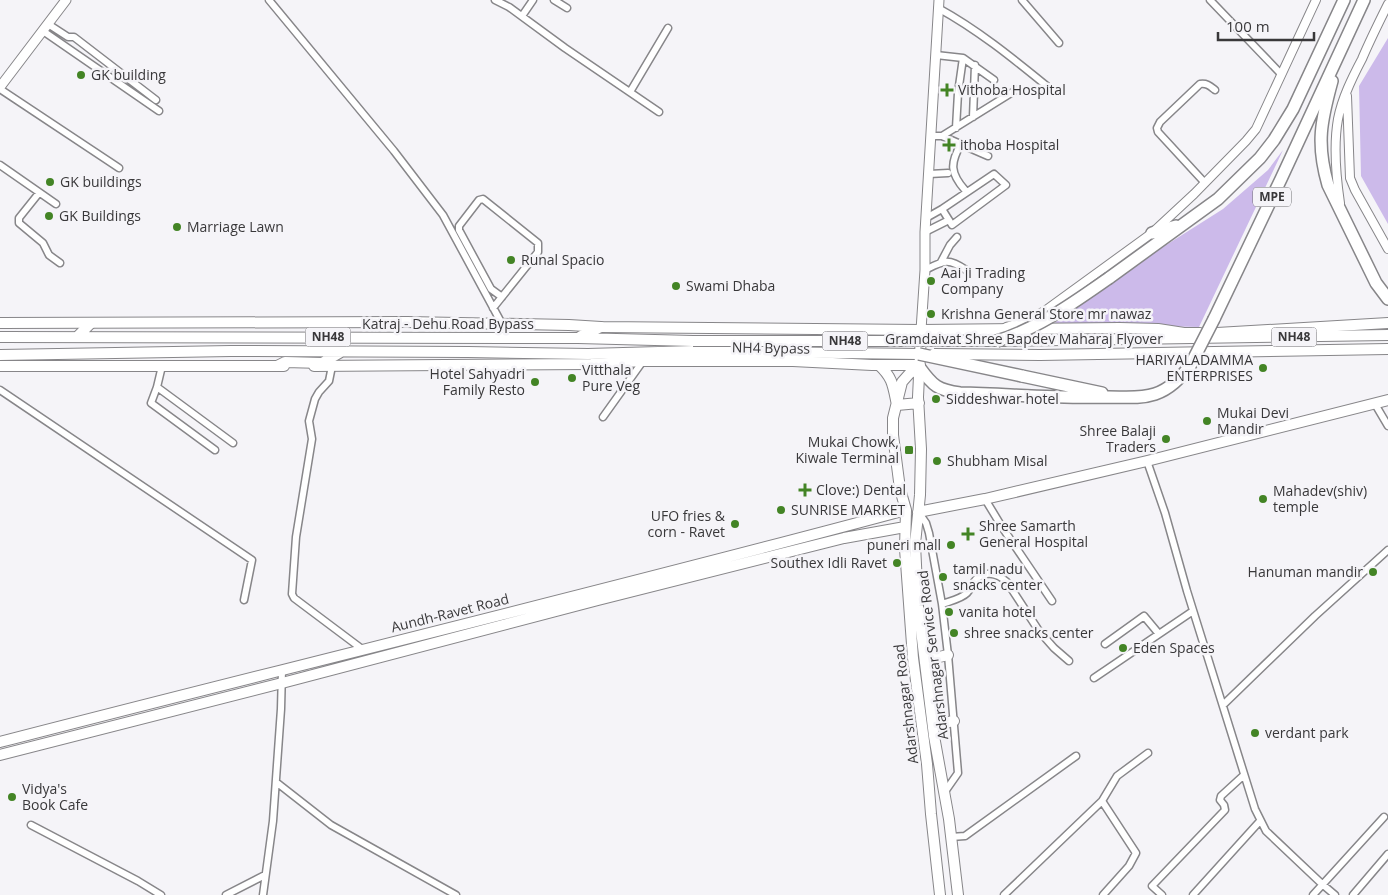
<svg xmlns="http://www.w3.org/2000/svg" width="1388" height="895" viewBox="0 0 1388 895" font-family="'Open Sans',sans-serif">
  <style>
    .forest { fill: #ccbaea }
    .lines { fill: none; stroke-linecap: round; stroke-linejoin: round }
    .minor-casing { stroke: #878689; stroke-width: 9 }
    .tertiary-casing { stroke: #878689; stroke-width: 10 }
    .secondary-casing { stroke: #878689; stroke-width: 11 }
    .primary-casing { stroke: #878689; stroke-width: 12 }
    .trunk-casing { stroke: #878689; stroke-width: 12 }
    .motorway-casing { stroke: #878689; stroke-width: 14 }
    .minor { stroke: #fff; stroke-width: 6 }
    .tertiary { stroke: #fff; stroke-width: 8 }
    .secondary { stroke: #fff; stroke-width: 9 }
    .primary { stroke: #fff; stroke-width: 10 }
    .trunk { stroke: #fff; stroke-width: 10 }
    .motorway { stroke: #fff; stroke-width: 11 }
    .trunk-bridge-casing { stroke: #878689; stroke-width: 12; stroke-linecap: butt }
    .motorway-bridge-casing { stroke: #878689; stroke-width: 14; stroke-linecap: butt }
    .trunk-bridge { stroke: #fff; stroke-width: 10 }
    .motorway-bridge { stroke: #fff; stroke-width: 11 }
    .poi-dot { fill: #438425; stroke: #f5f4f8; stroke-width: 2 }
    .labels { text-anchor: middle; stroke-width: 5; stroke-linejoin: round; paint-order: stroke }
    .shield { fill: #f5f4f8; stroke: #717073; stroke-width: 1 }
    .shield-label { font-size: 12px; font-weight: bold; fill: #39383a }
    .poi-label { font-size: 14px; fill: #39383a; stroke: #f5f4f8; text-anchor: start }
    .street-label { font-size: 14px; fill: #39383a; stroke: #f5f4f8 }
  </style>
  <rect width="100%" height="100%" fill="#f5f4f8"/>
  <path class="forest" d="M 1388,38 L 1388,224 L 1361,176 L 1359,86 Z
    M 1283,150 L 1199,327 L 1053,324 L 1152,254 L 1223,209 L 1268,170 Z"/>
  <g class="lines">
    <defs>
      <path id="minor" d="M 269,0 L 394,151 L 443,215 L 502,324
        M 495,0 L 509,7 L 565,48 L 659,112
        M 554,0 L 567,8
        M 1022,0 L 1059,43
        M 1210,0 L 1281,74
        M 938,8 C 980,31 1016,61 1053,91
        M 522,16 L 533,0
        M 48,24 L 68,37 L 74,37 L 156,100
        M 43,31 L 159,111
        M 936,55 L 963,58 L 994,80
        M 0,89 L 119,168
        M 630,92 L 668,28
        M 973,117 L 975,65
        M 956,128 L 958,93 L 963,58
        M 931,136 L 942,136 L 1016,90
        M 942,136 L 988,156
        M 961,144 C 950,163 950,173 965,190
        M 0,165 L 56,204
        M 929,174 L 948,173
        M 1205,183 L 1158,132 L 1157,128 L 1160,122 L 1200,84 C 1207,83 1210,86 1215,90
        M 39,193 L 19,218 L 19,223 L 43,243 L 49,255 L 60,263
        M 926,218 L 942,209 L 994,174 L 1006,185 L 952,225 L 942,209
        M 925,232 L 949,220
        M 941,262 L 950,245 L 957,237
        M 925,270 C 943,261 948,257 966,270
        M 493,308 L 538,252 L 538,243 L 483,199 L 479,200 L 459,226 L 459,230 L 491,289 L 502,297
        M 162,366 L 157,387 L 151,403 L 215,450
        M 332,366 L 329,381 L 319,392 L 315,399 L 309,421 L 312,439 L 296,537 L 292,594 L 294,598 L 362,649
        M 157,387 L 233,443
        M 0,390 L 252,560 L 244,600
        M 1375,404 L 1388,426
        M 603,417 L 643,361
        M 1147,461 L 1165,513 L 1187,591 L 1255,809 L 1266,831 L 1322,884 L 1335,895
        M 985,499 L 1002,527 L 1052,601
        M 919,513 L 926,523 L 929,533 L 942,604 L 948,655 L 958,773 L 944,793
        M 942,604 C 950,601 961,599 967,593 C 970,590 971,586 973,583 C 983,569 997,573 1007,582 L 1039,631 L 1054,648 L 1069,661
        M 1105,644 L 1144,616 L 1159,634
        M 1094,678 L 1193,611
        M 1223,705 L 1315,616 L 1388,550
        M 276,782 L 331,825 L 456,895
        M 1102,801 L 1136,853 L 1129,866 L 1103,895
        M 31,825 L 138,881 L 161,895
        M 951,837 L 965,836 L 1076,756
        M 226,895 L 265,875
        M 263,895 L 273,821 L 281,709 L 282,670
        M 1004,895 L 1102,801 L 1117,776 L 1148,753
        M 1162,895 L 1152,886 L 1225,810 L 1224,805 L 1220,800 L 1221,796 L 1244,775
        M 1193,895 L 1260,821
        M 1313,895 L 1384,817
        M 1353,895 L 1388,854"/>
      <path id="tertiary" d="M 1347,96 L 1350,178 L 1355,190 L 1388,249
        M 1340,203 C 1336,176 1333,147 1338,119 C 1342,98 1352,78 1362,59 C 1370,40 1379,22 1388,4
        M 1006,327 L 1028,320 L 1046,310 L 1152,233 L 1194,194 L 1246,141 L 1256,129 L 1316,0"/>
      <path id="secondary" d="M 0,87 L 66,0
        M 921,330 L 925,270 L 925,232 L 939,0"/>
      <path id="primary" d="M 0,323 L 407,322 L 569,325 L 601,327 L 921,330 L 1120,328 L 1158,329 L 1184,333 L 1200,333
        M 1217,333 L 1388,323
        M 921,334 L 918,397 L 921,449 L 920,495 L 915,544 L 918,606 L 934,736 L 949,819 L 958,895
        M 879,365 C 893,378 893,386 897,405 L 919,403
        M 0,366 L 284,366
        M 314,366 L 591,364 L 643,361 L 793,361 L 872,365 L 920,365
        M 920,368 L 910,373 L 902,382 L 893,418 L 893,435 L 900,489 L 906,510 L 905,549 L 913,658 L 927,764 L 931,814 L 940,895
        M 918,512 L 985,499 L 1147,461 L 1388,400
        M 926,660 L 948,655
        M 933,725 L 954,721
        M 0,742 C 301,664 605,591 906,510
        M 0,755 L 282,683 L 598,600 L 844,538 L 905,527"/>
      <path id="trunk" d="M 581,336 L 601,327
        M 0,337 L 578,338 L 693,341
        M 77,337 L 91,323
        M 1002,341 L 1388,335
        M 0,355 L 231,351 L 468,352 L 588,354 L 694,351 L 919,354
        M 1040,355 L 1388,349
        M 277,366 L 285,362 L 322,363 L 341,352"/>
      <path id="motorway" d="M 1332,81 C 1321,121 1316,144 1328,185 L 1376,283 L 1388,299
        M 1152,233 L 1176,226
        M 1109,278 L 1218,199 L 1260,158 L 1274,140 L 1293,109 L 1344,0
        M 1214,319 L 1281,179 L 1364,0
        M 920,368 C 933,386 938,390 960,393 C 1010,394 1059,399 1109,397 C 1124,397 1140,399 1155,394 C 1170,389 1180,378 1190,366
        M 1022,376 L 1102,393"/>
    </defs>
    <use href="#minor" class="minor-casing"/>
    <use href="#tertiary" class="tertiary-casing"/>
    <use href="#secondary" class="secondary-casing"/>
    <use href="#primary" class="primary-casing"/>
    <use href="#trunk" class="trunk-casing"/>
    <use href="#motorway" class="motorway-casing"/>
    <use href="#minor" class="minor"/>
    <use href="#tertiary" class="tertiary"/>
    <use href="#secondary" class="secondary"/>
    <use href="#primary" class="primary"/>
    <use href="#trunk" class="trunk"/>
    <use href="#motorway" class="motorway"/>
    <defs>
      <path id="trunk-bridge" d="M 693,341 L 997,341
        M 934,354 L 1040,355"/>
      <path id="motorway-bridge" d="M 997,341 C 1039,328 1073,303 1109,278
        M 919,354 L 1022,376
        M 1190,366 L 1214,319"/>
    </defs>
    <use href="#trunk-bridge" class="trunk-bridge-casing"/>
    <use href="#motorway-bridge" class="motorway-bridge-casing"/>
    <use href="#trunk-bridge" class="trunk-bridge"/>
    <use href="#motorway-bridge" class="motorway-bridge"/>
  </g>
  <g class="poi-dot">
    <circle cx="81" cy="75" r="5"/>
    <path d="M944.5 82.5h5v5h5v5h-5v5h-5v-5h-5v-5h5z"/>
    <path d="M946.5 137.5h5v5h5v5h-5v5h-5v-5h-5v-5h5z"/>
    <circle cx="50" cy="182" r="5"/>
    <circle cx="49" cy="216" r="5"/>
    <circle cx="177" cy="227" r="5"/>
    <circle cx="511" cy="260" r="5"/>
    <circle cx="931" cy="281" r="5"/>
    <circle cx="676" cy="286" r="5"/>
    <circle cx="931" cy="314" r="5"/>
    <circle cx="1263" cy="368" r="5"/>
    <circle cx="572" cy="378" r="5"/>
    <circle cx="535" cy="382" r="5"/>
    <circle cx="936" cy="399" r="5"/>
    <circle cx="1207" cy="421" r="5"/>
    <circle cx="1166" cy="439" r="5"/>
    <rect x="904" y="445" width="10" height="10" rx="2.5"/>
    <circle cx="937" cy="461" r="5"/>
    <path d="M802.5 482.5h5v5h5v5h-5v5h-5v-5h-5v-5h5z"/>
    <circle cx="1263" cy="499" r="5"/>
    <circle cx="781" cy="510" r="5"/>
    <circle cx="735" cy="524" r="5"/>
    <path d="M965.5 526.5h5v5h5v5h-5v5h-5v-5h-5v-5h5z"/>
    <circle cx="951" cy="545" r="5"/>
    <circle cx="897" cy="563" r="5"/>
    <circle cx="1373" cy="572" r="5"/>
    <circle cx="943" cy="577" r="5"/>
    <circle cx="949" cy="612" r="5"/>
    <circle cx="954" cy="633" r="5"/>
    <circle cx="1123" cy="648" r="5"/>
    <circle cx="1255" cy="733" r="5"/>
    <circle cx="12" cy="797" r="5"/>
  </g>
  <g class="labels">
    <g class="shield">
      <rect x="1253" y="187.5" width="38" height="19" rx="4"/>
      <rect x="305.5" y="327.5" width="45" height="19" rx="4"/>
      <rect x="1271.5" y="327.5" width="45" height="19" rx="4"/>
      <rect x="822.5" y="331.5" width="45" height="19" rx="4"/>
    </g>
    <g class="shield-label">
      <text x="1272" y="201">MPE</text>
      <text x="328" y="341">NH48</text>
      <text x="1294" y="341">NH48</text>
      <text x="845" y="345">NH48</text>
    </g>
    <g class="poi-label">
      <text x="91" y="80">GK building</text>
      <text x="958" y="95">Vithoba Hospital</text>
      <text x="960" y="150">ithoba Hospital</text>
      <text x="60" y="187">GK buildings</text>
      <text x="59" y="221">GK Buildings</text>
      <text x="187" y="232">Marriage Lawn</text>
      <text x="521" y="265">Runal Spacio</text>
      <text x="941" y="278">Aai ji Trading<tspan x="941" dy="16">Company</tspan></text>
      <text x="686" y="291">Swami Dhaba</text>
      <text x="941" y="319">Krishna General Store mr nawaz</text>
      <text x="1253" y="365" text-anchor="end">HARIYALADAMMA<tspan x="1253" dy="16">ENTERPRISES</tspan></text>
      <text x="582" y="375">Vitthala<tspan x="582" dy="16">Pure Veg</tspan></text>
      <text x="525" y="379" text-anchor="end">Hotel Sahyadri<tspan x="525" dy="16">Family Resto</tspan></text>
      <text x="946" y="404">Siddeshwar hotel</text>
      <text x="1217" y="418">Mukai Devi<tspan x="1217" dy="16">Mandir</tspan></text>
      <text x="1156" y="436" text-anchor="end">Shree Balaji<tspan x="1156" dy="16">Traders</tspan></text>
      <text x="899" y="447" text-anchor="end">Mukai Chowk,<tspan x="899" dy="16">Kiwale Terminal</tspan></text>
      <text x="947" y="466">Shubham Misal</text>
      <text x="816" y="495">Clove:) Dental</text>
      <text x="1273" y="496">Mahadev(shiv)<tspan x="1273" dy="16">temple</tspan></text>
      <text x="791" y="515">SUNRISE MARKET</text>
      <text x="725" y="521" text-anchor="end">UFO fries &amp;<tspan x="725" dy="16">corn - Ravet</tspan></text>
      <text x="979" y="531">Shree Samarth<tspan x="979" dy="16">General Hospital</tspan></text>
      <text x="941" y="550" text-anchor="end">puneri mall</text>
      <text x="887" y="568" text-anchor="end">Southex Idli Ravet</text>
      <text x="953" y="574">tamil nadu<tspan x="953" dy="16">snacks center</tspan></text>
      <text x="1363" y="577" text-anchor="end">Hanuman mandir</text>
      <text x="959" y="617">vanita hotel</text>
      <text x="964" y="638">shree snacks center</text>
      <text x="1133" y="653">Eden Spaces</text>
      <text x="1265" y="738">verdant park</text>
      <text x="22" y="794">Vidya's<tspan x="22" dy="16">Book Cafe</tspan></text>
    </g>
    <g class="street-label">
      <text x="448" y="329">Katraj - Dehu Road Bypass</text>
      <text x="1024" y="344">Gramdaivat Shree Bapdev Maharaj Flyover</text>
      <text transform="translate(771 348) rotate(1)" y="5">NH4 Bypass</text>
      <text transform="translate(450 613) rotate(-14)" y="5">Aundh-Ravet Road</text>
      <text transform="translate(933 655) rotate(-97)" y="5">Adarshnagar Service Road</text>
      <text transform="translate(906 704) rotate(-97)" y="5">Adarshnagar Road</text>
    </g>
  </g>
  <path d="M1218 32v8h96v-8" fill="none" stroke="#39383a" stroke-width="2.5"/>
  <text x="1226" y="32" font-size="15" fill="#39383a" stroke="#f5f4f8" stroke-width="4" paint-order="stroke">100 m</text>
</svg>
